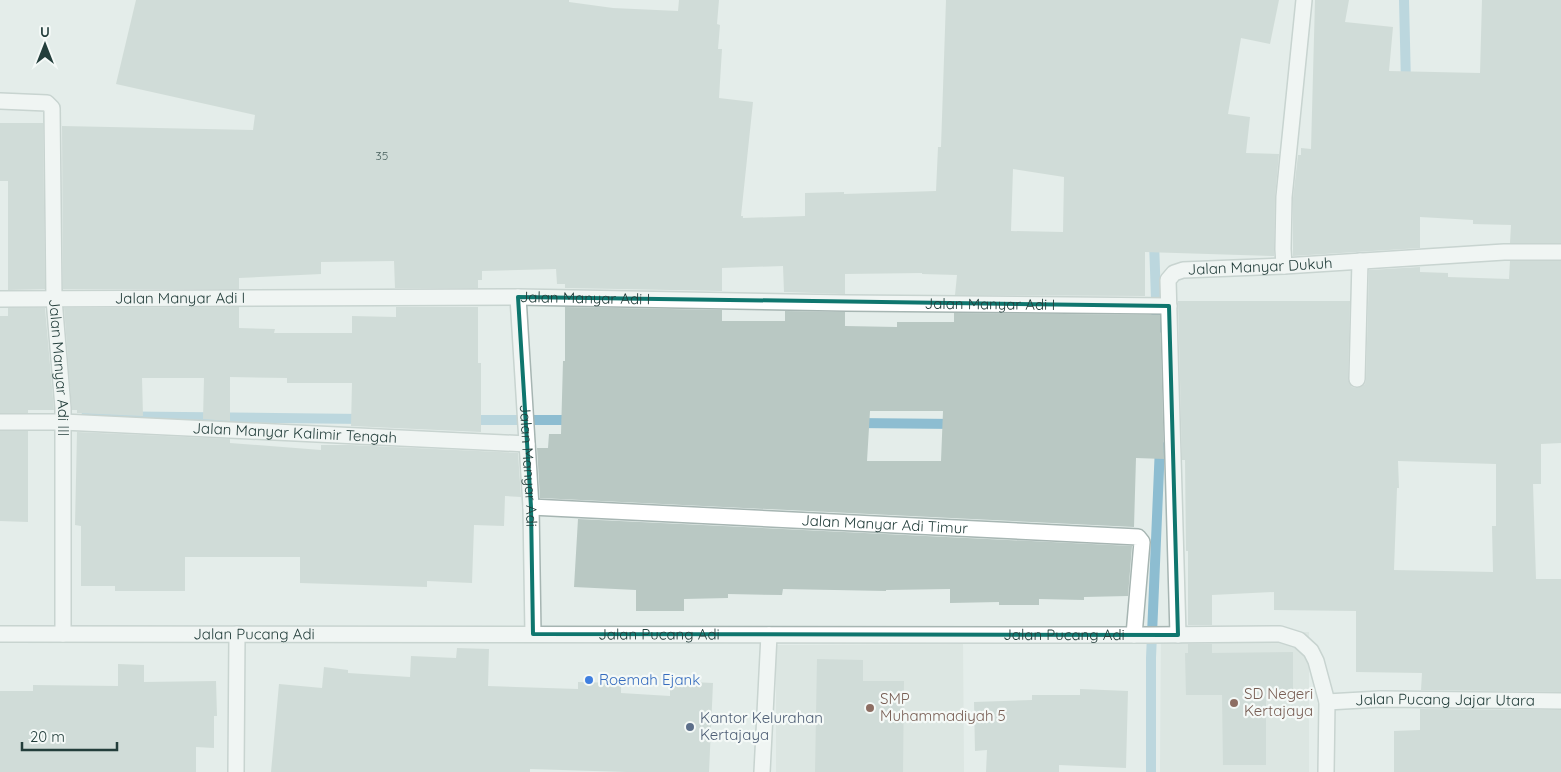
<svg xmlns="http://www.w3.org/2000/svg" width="1561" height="772" viewBox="0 0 1561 772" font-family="Quicksand,sans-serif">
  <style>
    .built { fill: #d2ddd9 }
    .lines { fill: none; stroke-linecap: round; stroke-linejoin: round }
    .stream { stroke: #8dbdd1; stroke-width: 10 }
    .building { fill: #b9c8c3; fill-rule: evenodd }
    .minor-casing { stroke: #a6b5b2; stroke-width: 18 }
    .minor { stroke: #fff; stroke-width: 15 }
    .marked { fill: none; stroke: #0f766e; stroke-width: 4; stroke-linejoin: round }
    .shop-dot { fill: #3f7fe0; stroke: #f4f9f7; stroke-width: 2 }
    .education-dot { fill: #8d6e63; stroke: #f4f9f7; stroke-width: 2 }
    .service-dot { fill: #5c6f8a; stroke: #f4f9f7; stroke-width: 2 }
    .labels { text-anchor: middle; stroke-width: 4.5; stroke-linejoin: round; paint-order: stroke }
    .number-label { font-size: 12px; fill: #48605d }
    .street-label { font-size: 15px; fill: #233e3b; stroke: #f4f9f7 }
    .shop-label { font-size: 15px; fill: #366cbe; stroke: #f4f9f7; text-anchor: start }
    .education-label { font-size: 15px; fill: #785e54; stroke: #f4f9f7; text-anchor: start }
    .service-label { font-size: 15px; fill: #4e5e75; stroke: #f4f9f7; text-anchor: start }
  </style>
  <rect width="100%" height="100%" fill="#e4edea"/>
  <path class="built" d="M 1309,632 L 1309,772 L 1160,772 L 1161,634 Z
    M 963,644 L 964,772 L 776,772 L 776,645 Z"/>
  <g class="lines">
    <path class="stream" d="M 1404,0 L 1406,84
      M 1154,241 L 1157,329
      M 86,416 L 364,419
      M 468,420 L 574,420
      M 856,423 L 956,424
      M 1151,772 L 1151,658 L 1160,446"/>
  </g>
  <path class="building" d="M 136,0 L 569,0 L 569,2 L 613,8 L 678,11 L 679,0 L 719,0 L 717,24 L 720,25 L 718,49 L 722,49 L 719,98 L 753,102 L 741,216 L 743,216 L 743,218 L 805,216 L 805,193 L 844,192 L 844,194 L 936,191 L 938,147 L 941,147 L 946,0 L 1279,0 L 1270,44 L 1241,38 L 1228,114 L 1250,117 L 1246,153 L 1279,154 L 1275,197 L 1274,256 L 1145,252 L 1145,296 L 955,295 L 957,275 L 922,274 L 922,273 L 845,274 L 845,294 L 784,292 L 783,266 L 722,268 L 722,291 L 565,288 L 565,284 L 557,284 L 556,269 L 482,271 L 482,280 L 478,280 L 478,288 L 395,288 L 394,261 L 321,262 L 321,274 L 239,278 L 239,289 L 63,289 L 62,126 L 253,130 L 255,115 L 116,84 ZM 1013,169 L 1064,177 L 1063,232 L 1011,231 Z
    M 1315,0 L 1349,0 L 1345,22 L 1393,27 L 1389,71 L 1480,73 L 1482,0 L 1561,0 L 1561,243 L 1510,243 L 1511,225 L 1473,224 L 1473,220 L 1420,217 L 1420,248 L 1293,256 L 1293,198 L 1298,155 L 1301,155 L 1301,148 L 1311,149 Z
    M 0,123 L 43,123 L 45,289 L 8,290 L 8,181 L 0,181 Z
    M 1510,261 L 1561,261 L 1561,443 L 1541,444 L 1541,484 L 1533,484 L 1536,579 L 1561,579 L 1561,692 L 1421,690 L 1422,673 L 1356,672 L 1356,611 L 1274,610 L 1274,592 L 1212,595 L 1212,625 L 1188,625 L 1188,551 L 1186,551 L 1185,460 L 1182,460 L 1178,301 L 1350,301 L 1348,379 L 1352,387 L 1357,388 L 1365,384 L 1366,379 L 1369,270 L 1420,267 L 1420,272 L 1448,273 L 1448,277 L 1509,279 ZM 1398,461 L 1496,464 L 1496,526 L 1492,526 L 1493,572 L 1394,570 L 1397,488 L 1399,488 Z
    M 239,307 L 239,328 L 275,329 L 274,333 L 352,333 L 352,316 L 396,317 L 396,307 L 478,307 L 478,363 L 481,363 L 481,432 L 351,426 L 352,383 L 287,383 L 287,378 L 230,377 L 230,421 L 203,419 L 204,378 L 142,378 L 143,416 L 77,413 L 77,410 L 72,410 L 64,308 Z
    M 565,307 L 722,310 L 722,321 L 785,321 L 785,311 L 845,312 L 845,326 L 897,327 L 897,322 L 954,322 L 954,313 L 1160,315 L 1164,459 L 1136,458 L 1134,527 L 540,498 L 537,448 L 548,448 L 549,434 L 561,434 L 563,361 L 565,361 ZM 870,411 L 943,411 L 941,461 L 867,461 Z
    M 8,308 L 45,308 L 54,410 L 28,410 L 28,413 L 0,413 L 0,316 L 8,316 Z
    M 0,431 L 28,431 L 28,522 L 0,521 Z
    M 77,432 L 230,439 L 230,443 L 321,450 L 321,445 L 351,445 L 518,453 L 521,497 L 505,496 L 504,526 L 474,525 L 472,583 L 427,581 L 427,587 L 300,583 L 300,557 L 185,557 L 185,591 L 115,591 L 115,586 L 81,586 L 81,526 L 75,525 Z
    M 578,519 L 1132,546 L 1128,596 L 1084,597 L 1084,600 L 1039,599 L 1039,605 L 999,605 L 999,602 L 950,603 L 950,589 L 886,590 L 886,591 L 783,589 L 782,595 L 728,594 L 728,598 L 684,599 L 684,611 L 636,611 L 636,590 L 574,587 Z
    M 1188,644 L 1212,644 L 1212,653 L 1293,652 L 1293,694 L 1266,694 L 1266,765 L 1223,765 L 1222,695 L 1186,695 L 1185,653 L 1188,653 Z
    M 457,648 L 489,649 L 488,686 L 578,689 L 578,682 L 621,683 L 621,693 L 670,696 L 670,681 L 713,683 L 709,772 L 626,772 L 530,769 L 530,772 L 271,772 L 279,684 L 322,688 L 324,667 L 348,670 L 348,673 L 410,677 L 411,656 L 456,658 Z
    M 817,659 L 863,660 L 863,681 L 904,681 L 903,772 L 815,772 Z
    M 118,664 L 144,665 L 144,682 L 216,681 L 217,716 L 214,716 L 214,748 L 196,747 L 196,772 L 0,772 L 0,691 L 33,691 L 33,685 L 118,686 Z
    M 1080,689 L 1128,691 L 1126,768 L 1059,765 L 1059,772 L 986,772 L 987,750 L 975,751 L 974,702 L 1032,700 L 1032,695 L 1080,695 Z
    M 1420,709 L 1561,710 L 1561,772 L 1394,772 L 1394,731 L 1420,730 Z"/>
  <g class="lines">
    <defs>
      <g id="minor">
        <path id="s1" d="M 0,101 L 47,103 L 52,108 L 54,299 L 63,408 L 63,634"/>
        <path d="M 1284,266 L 1283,249 L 1284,197 L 1304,0"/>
        <path id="s2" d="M 518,297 L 531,507 L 533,634"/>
        <path id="s3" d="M 0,299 L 518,297 L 846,303 L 1169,306"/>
        <path d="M 1357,379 L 1360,261"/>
        <path id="s4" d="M 0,422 L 63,422 L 527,444"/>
        <path id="s5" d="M 531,507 L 1138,537 L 1142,542 L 1134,635"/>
        <path id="s6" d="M 0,634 L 1150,635 L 1280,634 L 1299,640 L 1311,651 L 1316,661 L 1327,702 L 1326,772"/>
        <path id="s7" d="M 1178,635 L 1168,280 L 1174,273 L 1183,270 L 1284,266 L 1504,252 L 1561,252"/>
        <path id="s8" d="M 1327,702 L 1380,699 L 1561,701"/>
        <path d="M 236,772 L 237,634"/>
        <path d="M 762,772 L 769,635"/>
      </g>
    </defs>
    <use href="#minor" class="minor-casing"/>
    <use href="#minor" class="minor"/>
  </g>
  <path d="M0 0H1561V772H0ZM 518,297 L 1169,306 L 1178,635 L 533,634 L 531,507 Z" fill="#e4edea" fill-opacity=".55" fill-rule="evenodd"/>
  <path class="marked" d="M 518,297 L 1169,306 L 1178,635 L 533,634 L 531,507 Z"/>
  <circle class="shop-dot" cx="589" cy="680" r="5"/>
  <g class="education-dot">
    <circle cx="1234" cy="703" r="5"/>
    <circle cx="870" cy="708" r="5"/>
  </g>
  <circle class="service-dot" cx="690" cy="727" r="5"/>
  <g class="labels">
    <g class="number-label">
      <text x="382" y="160">35</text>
    </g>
    <g class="street-label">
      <text dy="5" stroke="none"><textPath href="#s7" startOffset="451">Jalan Manyar Dukuh</textPath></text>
      <text dy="5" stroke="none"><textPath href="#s3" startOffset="180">Jalan Manyar Adi I</textPath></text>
      <text dy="5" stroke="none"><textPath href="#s3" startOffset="585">Jalan Manyar Adi I</textPath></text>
      <text dy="5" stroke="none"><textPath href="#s3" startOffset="990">Jalan Manyar Adi I</textPath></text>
      <text dy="5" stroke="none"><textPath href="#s1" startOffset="314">Jalan Manyar Adi III</textPath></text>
      <text dy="5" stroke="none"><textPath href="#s4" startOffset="295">Jalan Manyar Kalimir Tengah</textPath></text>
      <text dy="5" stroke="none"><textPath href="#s2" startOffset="169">Jalan Manyar Adi</textPath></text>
      <text dy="5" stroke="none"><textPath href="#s5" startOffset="354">Jalan Manyar Adi Timur</textPath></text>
      <text dy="5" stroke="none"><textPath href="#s6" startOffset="254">Jalan Pucang Adi</textPath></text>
      <text dy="5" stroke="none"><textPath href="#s6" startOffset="659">Jalan Pucang Adi</textPath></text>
      <text dy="5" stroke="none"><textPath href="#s6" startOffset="1064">Jalan Pucang Adi</textPath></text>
      <text dy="5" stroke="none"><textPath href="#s8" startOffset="118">Jalan Pucang Jajar Utara</textPath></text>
    </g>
    <g class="shop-label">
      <text x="599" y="685">Roemah Ejank</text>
    </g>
    <g class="education-label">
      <text x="1244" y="699">SD Negeri<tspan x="1244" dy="17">Kertajaya</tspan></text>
      <text x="880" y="704">SMP<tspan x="880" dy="17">Muhammadiyah 5</tspan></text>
    </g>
    <g class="service-label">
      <text x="700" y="723">Kantor Kelurahan<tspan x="700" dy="17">Kertajaya</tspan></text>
    </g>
  </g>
  <g transform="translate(45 45)" stroke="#f4f9f7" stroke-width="4" paint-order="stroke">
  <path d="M0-4L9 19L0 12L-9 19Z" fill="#233e3b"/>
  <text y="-8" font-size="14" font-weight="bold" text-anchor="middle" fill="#233e3b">U</text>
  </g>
  <path d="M22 742v8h95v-8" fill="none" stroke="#233e3b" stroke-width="2.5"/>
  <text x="30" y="742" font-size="15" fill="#233e3b" stroke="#f4f9f7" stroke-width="4" paint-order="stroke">20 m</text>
</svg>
